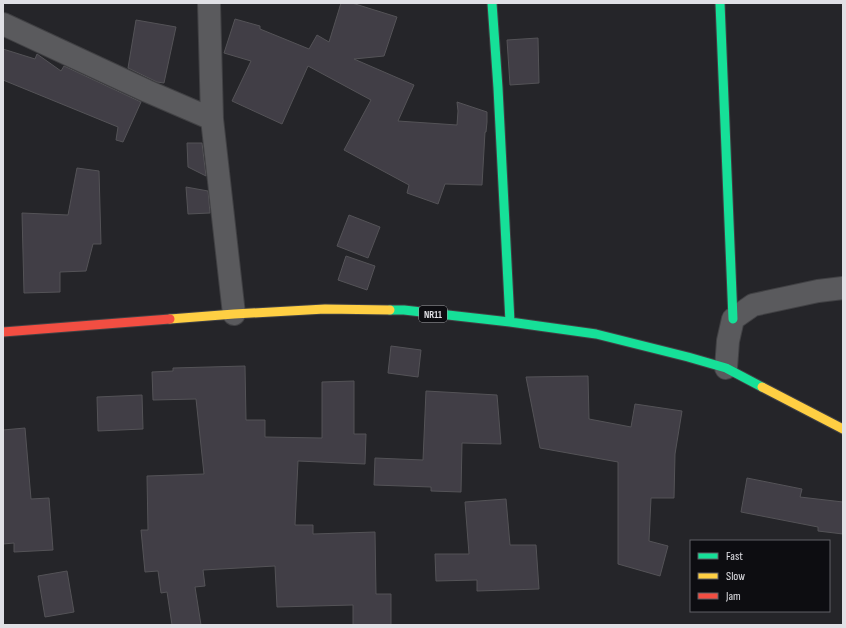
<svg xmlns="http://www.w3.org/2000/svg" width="846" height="628" viewBox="0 0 846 628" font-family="'Sofia Sans Condensed',sans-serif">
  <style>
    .building { fill: #413e46; stroke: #545357 }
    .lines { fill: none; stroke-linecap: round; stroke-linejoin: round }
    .street-casing { stroke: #414144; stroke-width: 24 }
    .fast-casing { stroke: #414144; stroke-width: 11 }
    .slow-casing { stroke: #414144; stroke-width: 11 }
    .jam-casing { stroke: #414144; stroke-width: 11 }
    .street { stroke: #5a5a5d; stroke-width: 22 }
    .fast { stroke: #16e098; stroke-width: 9 }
    .slow { stroke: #ffcf43; stroke-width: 9 }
    .jam { stroke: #f24e42; stroke-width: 9 }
    .labels { text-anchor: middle; stroke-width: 3; stroke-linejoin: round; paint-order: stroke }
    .shield { fill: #0d0d11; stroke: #a1a1a5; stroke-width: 1 }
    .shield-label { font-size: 10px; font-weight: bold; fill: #e0e0e5 }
  </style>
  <rect width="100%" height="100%" fill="#252529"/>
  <path class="building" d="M 341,3 L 352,3 L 397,17 L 384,56 L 354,59 L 414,85 L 398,121 L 457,125 L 458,111 L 457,102 L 487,112 L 487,122 L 486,132 L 485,132 L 482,185 L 445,184 L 438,204 L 407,193 L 409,185 L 344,150 L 371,100 L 308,66 L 282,124 L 232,101 L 251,61 L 224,53 L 235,19 L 260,26 L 260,29 L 309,49 L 317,35 L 329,42 Z
    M 136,20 L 176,27 L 164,83 L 157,82 L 128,68 Z
    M 538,38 L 539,83 L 510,85 L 507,40 Z
    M 3,49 L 35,59 L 37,54 L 61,71 L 64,66 L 141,102 L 123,142 L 116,140 L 118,127 L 3,80 Z
    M 187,143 L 202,143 L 206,176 L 188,167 Z
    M 77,168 L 99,171 L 101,244 L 93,244 L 86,271 L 60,272 L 60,292 L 24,293 L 22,213 L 68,215 Z
    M 186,187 L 208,191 L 210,213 L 188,214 Z
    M 349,215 L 380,227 L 368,258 L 337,246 Z
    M 346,256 L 375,266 L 367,290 L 338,280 Z
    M 391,346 L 421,350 L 418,377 L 388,373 Z
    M 245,366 L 246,420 L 265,420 L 265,437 L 322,438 L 322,382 L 354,381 L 354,434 L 366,434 L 365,464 L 298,461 L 295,525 L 313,525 L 313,534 L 375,532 L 376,594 L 391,594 L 391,625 L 353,625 L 353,605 L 277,607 L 275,566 L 203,570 L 205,586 L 195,587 L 201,625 L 172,625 L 167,592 L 161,593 L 158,571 L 145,572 L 141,530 L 148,530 L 147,476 L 204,474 L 196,399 L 153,400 L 152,372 L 173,371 L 173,368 Z
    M 588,376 L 589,419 L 631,427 L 635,404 L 682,411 L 675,454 L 674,498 L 651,498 L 649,541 L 668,546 L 660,576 L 618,564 L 618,462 L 540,448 L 526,377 Z
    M 426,391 L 497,395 L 501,444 L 462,443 L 461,492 L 431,491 L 431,487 L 374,485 L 375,458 L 423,460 Z
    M 142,395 L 143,429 L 98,431 L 97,397 Z
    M 25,428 L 31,499 L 49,498 L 53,550 L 14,552 L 14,543 L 3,544 L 3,430 Z
    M 747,478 L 802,489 L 800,497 L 843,502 L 843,534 L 818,531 L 818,527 L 741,512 Z
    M 506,499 L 510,545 L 536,545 L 539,589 L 477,591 L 477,580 L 436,581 L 435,554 L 469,554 L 465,502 Z
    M 67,571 L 74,612 L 45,617 L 38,576 Z"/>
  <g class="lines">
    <defs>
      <path id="street" d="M 209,3 L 212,119 L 234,314
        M 3,24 L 147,91 L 212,119
        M 726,368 L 728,341 L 733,319 L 753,305 L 818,291 L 843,288"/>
      <path id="fast" d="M 492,3 L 498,88 L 510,322
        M 720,3 L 733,319
        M 390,310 L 404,310 L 510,322 L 596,334 L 688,357 L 726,368 L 762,387"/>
      <path id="slow" d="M 170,319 L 234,314 L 325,309 L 390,310
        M 762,387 L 843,429"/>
      <path id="jam" d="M 3,332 L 170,319"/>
    </defs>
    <use href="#street" class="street-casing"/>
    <use href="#fast" class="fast-casing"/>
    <use href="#slow" class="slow-casing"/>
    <use href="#jam" class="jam-casing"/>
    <use href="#street" class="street"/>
    <use href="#fast" class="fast"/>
    <use href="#slow" class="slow"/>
    <use href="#jam" class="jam"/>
  </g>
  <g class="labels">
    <rect class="shield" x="419" y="306" width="28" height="16" rx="3"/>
    <g class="shield-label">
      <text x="433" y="318">NR11</text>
    </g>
  </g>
  <rect width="846" height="628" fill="none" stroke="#e0e0e5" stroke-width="8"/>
  <rect x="690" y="540" width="140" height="72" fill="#0d0d11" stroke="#616166"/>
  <rect x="698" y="553" width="20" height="6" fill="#16e098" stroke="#616166"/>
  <text x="726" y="560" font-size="12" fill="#e0e0e5">Fast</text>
  <rect x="698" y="573" width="20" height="6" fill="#ffcf43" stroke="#616166"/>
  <text x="726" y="580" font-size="12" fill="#e0e0e5">Slow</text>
  <rect x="698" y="593" width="20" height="6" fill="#f24e42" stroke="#616166"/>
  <text x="726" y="600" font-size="12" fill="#e0e0e5">Jam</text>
</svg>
